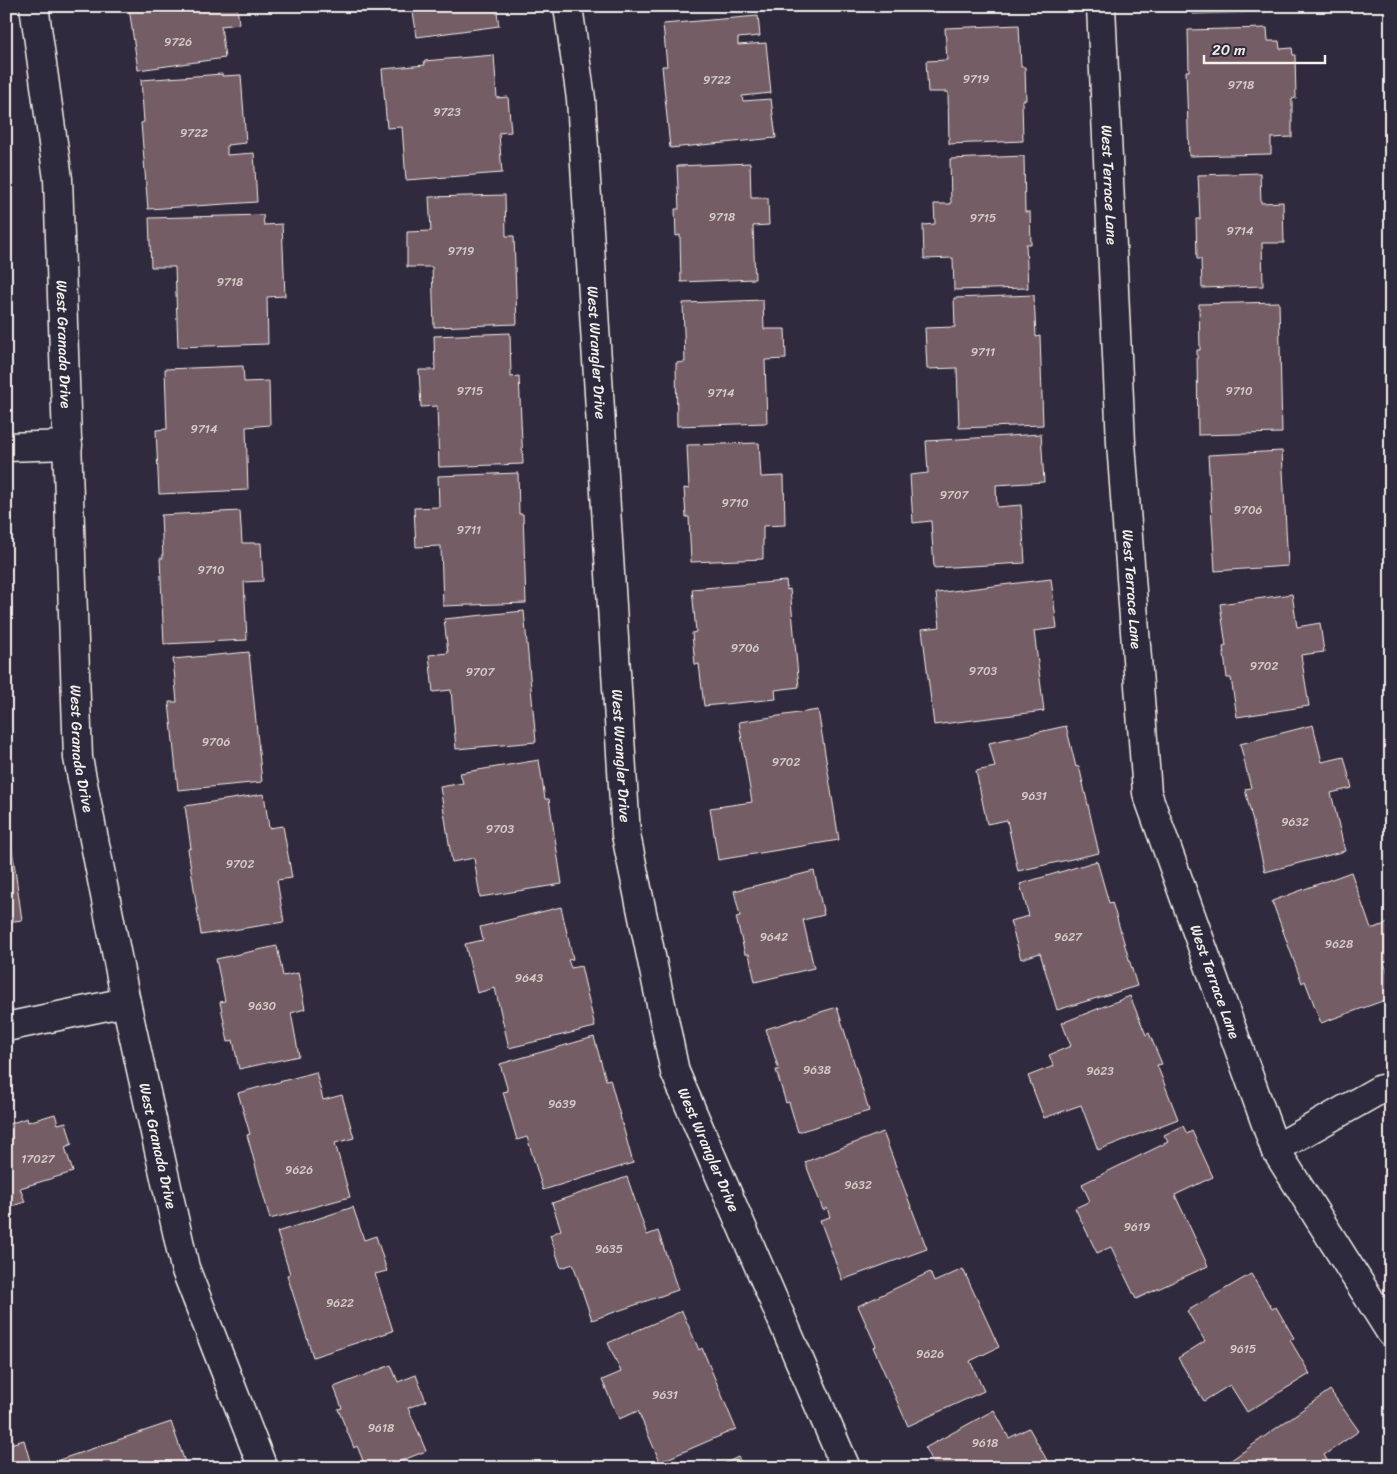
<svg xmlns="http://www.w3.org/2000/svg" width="1397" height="1474" viewBox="0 0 1397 1474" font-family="Sriracha,sans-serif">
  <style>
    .building { fill: #755d65; stroke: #f4f1e8 }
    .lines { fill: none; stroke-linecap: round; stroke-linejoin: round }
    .minor-casing { stroke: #f4f1e8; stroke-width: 31 }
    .minor { stroke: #2f2a3d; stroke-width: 28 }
    .labels { text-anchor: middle; stroke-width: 4.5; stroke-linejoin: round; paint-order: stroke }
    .number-label { font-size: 12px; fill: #d4ccc7 }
    .street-label { font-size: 15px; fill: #f4f1e8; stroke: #2f2a3d }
  </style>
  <rect width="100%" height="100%" fill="#2f2a3d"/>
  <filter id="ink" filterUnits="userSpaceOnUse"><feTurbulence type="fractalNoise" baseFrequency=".02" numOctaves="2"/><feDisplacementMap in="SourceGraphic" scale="10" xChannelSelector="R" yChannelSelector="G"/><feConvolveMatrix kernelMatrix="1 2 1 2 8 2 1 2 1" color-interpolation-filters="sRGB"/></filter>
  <g filter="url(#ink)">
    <path class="building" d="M 237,6 L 239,24 L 221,26 L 225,58 L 138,70 L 129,8 Z
      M 412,6 L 496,6 L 499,26 L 417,37 Z
      M 653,6 L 700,6 L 654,12 Z
      M 1191,6 L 1266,6 L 1266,12 L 1192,14 Z
      M 758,16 L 760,36 L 738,38 L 738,45 L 766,43 L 771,93 L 742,96 L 743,101 L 771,99 L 776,138 L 670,148 L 662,66 L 667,66 L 663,24 Z
      M 1019,25 L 1021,67 L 1025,67 L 1026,100 L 1022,100 L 1023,141 L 949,144 L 948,92 L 928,92 L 926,61 L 947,60 L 945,28 Z
      M 1267,28 L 1268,41 L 1279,41 L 1280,49 L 1292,48 L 1293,55 L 1295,55 L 1296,98 L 1292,99 L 1292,137 L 1271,138 L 1271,154 L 1189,156 L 1186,71 L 1189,71 L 1188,30 Z
      M 494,55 L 497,98 L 508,97 L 511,132 L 499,133 L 502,173 L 406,180 L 402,127 L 387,128 L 382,69 L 425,65 L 424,61 Z
      M 222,74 L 222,76 L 241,75 L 246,143 L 227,145 L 227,155 L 254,153 L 257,202 L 148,209 L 141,123 L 144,122 L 141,80 Z
      M 1024,156 L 1025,212 L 1030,212 L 1031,244 L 1026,244 L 1028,288 L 954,290 L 953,258 L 924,259 L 923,225 L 935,224 L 934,204 L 951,204 L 950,159 Z
      M 750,163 L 751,198 L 768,198 L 769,225 L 753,226 L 755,279 L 681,282 L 680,235 L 676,236 L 675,209 L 679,209 L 677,166 Z
      M 1260,173 L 1261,203 L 1283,202 L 1284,243 L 1262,243 L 1263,286 L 1202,288 L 1201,259 L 1197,259 L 1196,219 L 1200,219 L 1198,175 Z
      M 505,195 L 506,236 L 514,236 L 517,324 L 434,327 L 432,267 L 407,267 L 407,232 L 431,231 L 429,197 Z
      M 263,215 L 264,225 L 282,224 L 285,296 L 267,297 L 268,344 L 178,347 L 175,267 L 151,267 L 149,218 Z
      M 1034,295 L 1036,337 L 1040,336 L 1043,425 L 959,428 L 957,368 L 927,369 L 925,328 L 955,327 L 954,298 Z
      M 763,300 L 764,329 L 785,329 L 786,359 L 765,360 L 767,423 L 677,426 L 676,363 L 685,362 L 683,303 Z
      M 1279,302 L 1282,433 L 1198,435 L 1197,350 L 1200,350 L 1199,304 Z
      M 510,333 L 511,377 L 519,376 L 523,464 L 439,467 L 437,406 L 421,407 L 419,370 L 435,370 L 434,336 Z
      M 243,366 L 244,382 L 269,381 L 270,425 L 246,427 L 248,490 L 159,494 L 156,430 L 167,429 L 165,369 Z
      M 1041,434 L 1044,482 L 996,485 L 997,507 L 1021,505 L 1025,563 L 934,568 L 931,521 L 913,523 L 910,475 L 928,473 L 926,441 Z
      M 759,443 L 761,477 L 784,476 L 785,525 L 763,526 L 763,559 L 691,562 L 689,517 L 686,517 L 684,488 L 689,489 L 687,445 Z
      M 1282,451 L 1288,566 L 1215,571 L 1208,455 Z
      M 518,473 L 519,514 L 523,514 L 526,603 L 443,606 L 441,546 L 416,547 L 414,508 L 439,507 L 438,476 Z
      M 240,511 L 242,543 L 261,543 L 263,581 L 244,582 L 247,640 L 164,644 L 160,558 L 163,558 L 161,515 Z
      M 1051,579 L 1057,628 L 1034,631 L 1044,711 L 934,725 L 922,629 L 940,627 L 936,593 Z
      M 786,581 L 787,590 L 790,589 L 799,687 L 775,690 L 776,699 L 704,706 L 699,664 L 695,665 L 692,633 L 696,632 L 692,589 Z
      M 1292,594 L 1297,627 L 1320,623 L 1324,652 L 1301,655 L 1309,706 L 1237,717 L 1231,678 L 1227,678 L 1223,647 L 1226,646 L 1220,604 Z
      M 524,611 L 536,742 L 456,749 L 451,690 L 433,692 L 429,655 L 448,653 L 444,619 Z
      M 249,652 L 262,782 L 178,790 L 169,702 L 177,702 L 173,659 Z
      M 818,710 L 839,840 L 718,860 L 710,808 L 752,802 L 739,722 Z
      M 1313,725 L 1322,762 L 1344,757 L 1352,788 L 1331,793 L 1345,851 L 1265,872 L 1245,789 L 1251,788 L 1240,744 Z
      M 1066,726 L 1076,767 L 1079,766 L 1099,853 L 1018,871 L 1007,820 L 987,824 L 976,771 L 995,767 L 989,743 Z
      M 539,760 L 545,799 L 549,799 L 562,884 L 480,897 L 474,858 L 452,862 L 440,787 L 463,783 L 460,773 Z
      M 264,794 L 269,828 L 283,826 L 292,878 L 277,880 L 284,922 L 201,935 L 188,849 L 191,848 L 185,806 Z
      M 12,848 L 22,920 L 6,922 L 6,849 Z
      M 1097,861 L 1109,903 L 1112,902 L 1137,986 L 1057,1010 L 1040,953 L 1021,959 L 1010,921 L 1029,916 L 1020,884 Z
      M 814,871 L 824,915 L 803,920 L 814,968 L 755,982 L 749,954 L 745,954 L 736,917 L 740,916 L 734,891 Z
      M 1351,872 L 1371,929 L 1391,922 L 1391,960 L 1384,962 L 1391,982 L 1391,998 L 1321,1023 L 1305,981 L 1302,983 L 1272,901 Z
      M 561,907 L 573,959 L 568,960 L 571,968 L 581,966 L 595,1027 L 509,1048 L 495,988 L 477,993 L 465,944 L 483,940 L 480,927 Z
      M 277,946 L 283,976 L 298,973 L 305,1009 L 291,1013 L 299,1056 L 239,1069 L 233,1040 L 228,1042 L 220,1002 L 225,1001 L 216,959 Z
      M 1130,996 L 1146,1035 L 1149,1033 L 1162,1064 L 1157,1065 L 1178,1119 L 1098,1150 L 1081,1105 L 1044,1118 L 1028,1076 L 1054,1066 L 1049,1055 L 1071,1046 L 1062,1023 Z
      M 837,1007 L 869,1111 L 798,1132 L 789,1102 L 786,1103 L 776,1070 L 779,1070 L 766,1029 Z
      M 594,1037 L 606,1080 L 610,1079 L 633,1163 L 543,1190 L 527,1137 L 517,1140 L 503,1092 L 508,1091 L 500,1064 Z
      M 316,1072 L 323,1100 L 342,1095 L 354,1138 L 335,1143 L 350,1197 L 270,1219 L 247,1135 L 250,1134 L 238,1093 Z
      M 55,1114 L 58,1124 L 66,1122 L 72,1144 L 65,1147 L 73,1172 L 20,1188 L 25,1202 L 6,1208 L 6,1125 L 27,1118 L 28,1122 Z
      M 1183,1126 L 1187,1134 L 1192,1131 L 1213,1177 L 1175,1195 L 1208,1266 L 1136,1299 L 1111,1247 L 1097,1253 L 1075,1208 L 1090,1201 L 1082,1184 L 1168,1142 L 1164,1135 Z
      M 883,1132 L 927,1249 L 842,1280 L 820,1220 L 830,1217 L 827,1208 L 823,1210 L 805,1162 Z
      M 627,1177 L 647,1235 L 658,1231 L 678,1290 L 592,1320 L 573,1264 L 561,1268 L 550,1235 L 561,1230 L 552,1203 Z
      M 353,1207 L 364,1240 L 376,1236 L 387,1271 L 375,1274 L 393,1331 L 313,1357 L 287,1275 L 290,1274 L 277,1232 Z
      M 963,1269 L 999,1347 L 970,1361 L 984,1391 L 908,1426 L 873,1347 L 876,1346 L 858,1306 L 930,1272 L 934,1282 Z
      M 1251,1274 L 1272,1309 L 1276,1307 L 1294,1338 L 1290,1340 L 1310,1374 L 1247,1412 L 1230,1385 L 1204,1401 L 1178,1358 L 1205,1341 L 1187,1311 Z
      M 682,1311 L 699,1350 L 702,1348 L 736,1429 L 660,1462 L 638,1411 L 619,1419 L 602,1380 L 621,1372 L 608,1343 Z
      M 391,1365 L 398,1382 L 416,1375 L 426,1401 L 408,1408 L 426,1451 L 383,1468 L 366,1468 L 357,1446 L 354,1448 L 338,1409 L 342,1408 L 334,1387 Z
      M 1330,1390 L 1359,1431 L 1324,1455 L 1332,1468 L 1235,1468 L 1230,1461 Z
      M 994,1410 L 1009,1438 L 1029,1428 L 1049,1464 L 1043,1468 L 935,1468 L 925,1448 Z
      M 171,1422 L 187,1468 L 49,1468 L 47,1464 Z
      M 24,1440 L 32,1468 L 6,1468 L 6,1445 Z
      M 738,1457 L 744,1468 L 716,1468 Z"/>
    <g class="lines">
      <defs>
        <g id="minor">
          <path id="s1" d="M 34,6 L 58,179 L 78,758 L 126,1002 L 185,1268 L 263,1468"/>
          <path id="s2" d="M 568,6 L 581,99 L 626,835 L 675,1072 L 846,1468"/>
          <path id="s3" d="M 1101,6 L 1121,443 L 1147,793 L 1275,1149 L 1391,1333"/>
          <path d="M 6,447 L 68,445"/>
          <path d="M 6,1027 L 126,1002"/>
          <path d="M 1275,1149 L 1381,1089"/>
        </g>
      </defs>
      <use href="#minor" class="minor-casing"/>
      <use href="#minor" class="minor"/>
    </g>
  </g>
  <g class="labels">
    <g class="number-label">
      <text x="178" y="46">9726</text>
      <text x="976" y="83">9719</text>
      <text x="717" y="84">9722</text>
      <text x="1241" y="89">9718</text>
      <text x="447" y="116">9723</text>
      <text x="194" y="137">9722</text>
      <text x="722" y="221">9718</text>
      <text x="983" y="222">9715</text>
      <text x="1240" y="235">9714</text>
      <text x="461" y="255">9719</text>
      <text x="230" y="286">9718</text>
      <text x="983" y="356">9711</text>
      <text x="470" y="395">9715</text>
      <text x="1239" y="395">9710</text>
      <text x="721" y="397">9714</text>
      <text x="204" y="433">9714</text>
      <text x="954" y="499">9707</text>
      <text x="735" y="507">9710</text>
      <text x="1248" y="514">9706</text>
      <text x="469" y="534">9711</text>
      <text x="211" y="574">9710</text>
      <text x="745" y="652">9706</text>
      <text x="1264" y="670">9702</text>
      <text x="983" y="675">9703</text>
      <text x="480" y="676">9707</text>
      <text x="216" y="746">9706</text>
      <text x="786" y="766">9702</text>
      <text x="1034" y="800">9631</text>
      <text x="1295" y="826">9632</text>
      <text x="500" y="833">9703</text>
      <text x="240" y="868">9702</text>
      <text x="774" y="941">9642</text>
      <text x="1068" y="941">9627</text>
      <text x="1339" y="948">9628</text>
      <text x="529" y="982">9643</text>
      <text x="262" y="1010">9630</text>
      <text x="817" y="1074">9638</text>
      <text x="1100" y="1075">9623</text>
      <text x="562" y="1108">9639</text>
      <text x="38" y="1163">17027</text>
      <text x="299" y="1174">9626</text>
      <text x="858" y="1189">9632</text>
      <text x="1137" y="1231">9619</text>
      <text x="609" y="1253">9635</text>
      <text x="340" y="1307">9622</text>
      <text x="1243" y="1353">9615</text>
      <text x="930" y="1358">9626</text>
      <text x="665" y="1399">9631</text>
      <text x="381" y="1432">9618</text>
      <text x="985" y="1447">9618</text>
    </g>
    <g class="street-label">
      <text dy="5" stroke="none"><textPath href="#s3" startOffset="179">West Terrace Lane</textPath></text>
      <text dy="5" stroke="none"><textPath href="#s1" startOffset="340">West Granada Drive</textPath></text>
      <text dy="5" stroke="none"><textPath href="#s2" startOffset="348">West Wrangler Drive</textPath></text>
      <text dy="5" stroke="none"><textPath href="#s3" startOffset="584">West Terrace Lane</textPath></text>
      <text dy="5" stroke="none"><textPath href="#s1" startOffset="745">West Granada Drive</textPath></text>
      <text dy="5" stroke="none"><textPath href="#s2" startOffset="752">West Wrangler Drive</textPath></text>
      <text dy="5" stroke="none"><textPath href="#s3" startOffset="989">West Terrace Lane</textPath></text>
      <text dy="5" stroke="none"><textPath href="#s1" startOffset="1150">West Granada Drive</textPath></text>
      <text dy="5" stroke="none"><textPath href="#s2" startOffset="1158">West Wrangler Drive</textPath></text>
    </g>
  </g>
  <rect width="1397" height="1474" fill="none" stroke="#2f2a3d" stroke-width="25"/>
  <rect x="12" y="12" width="1372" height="1449" fill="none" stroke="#f4f1e8" stroke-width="2" filter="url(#ink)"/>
  <path d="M1204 55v8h121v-8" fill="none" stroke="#f4f1e8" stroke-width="2.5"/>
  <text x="1212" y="55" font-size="15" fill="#f4f1e8" stroke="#2f2a3d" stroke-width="4" paint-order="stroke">20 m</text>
</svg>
